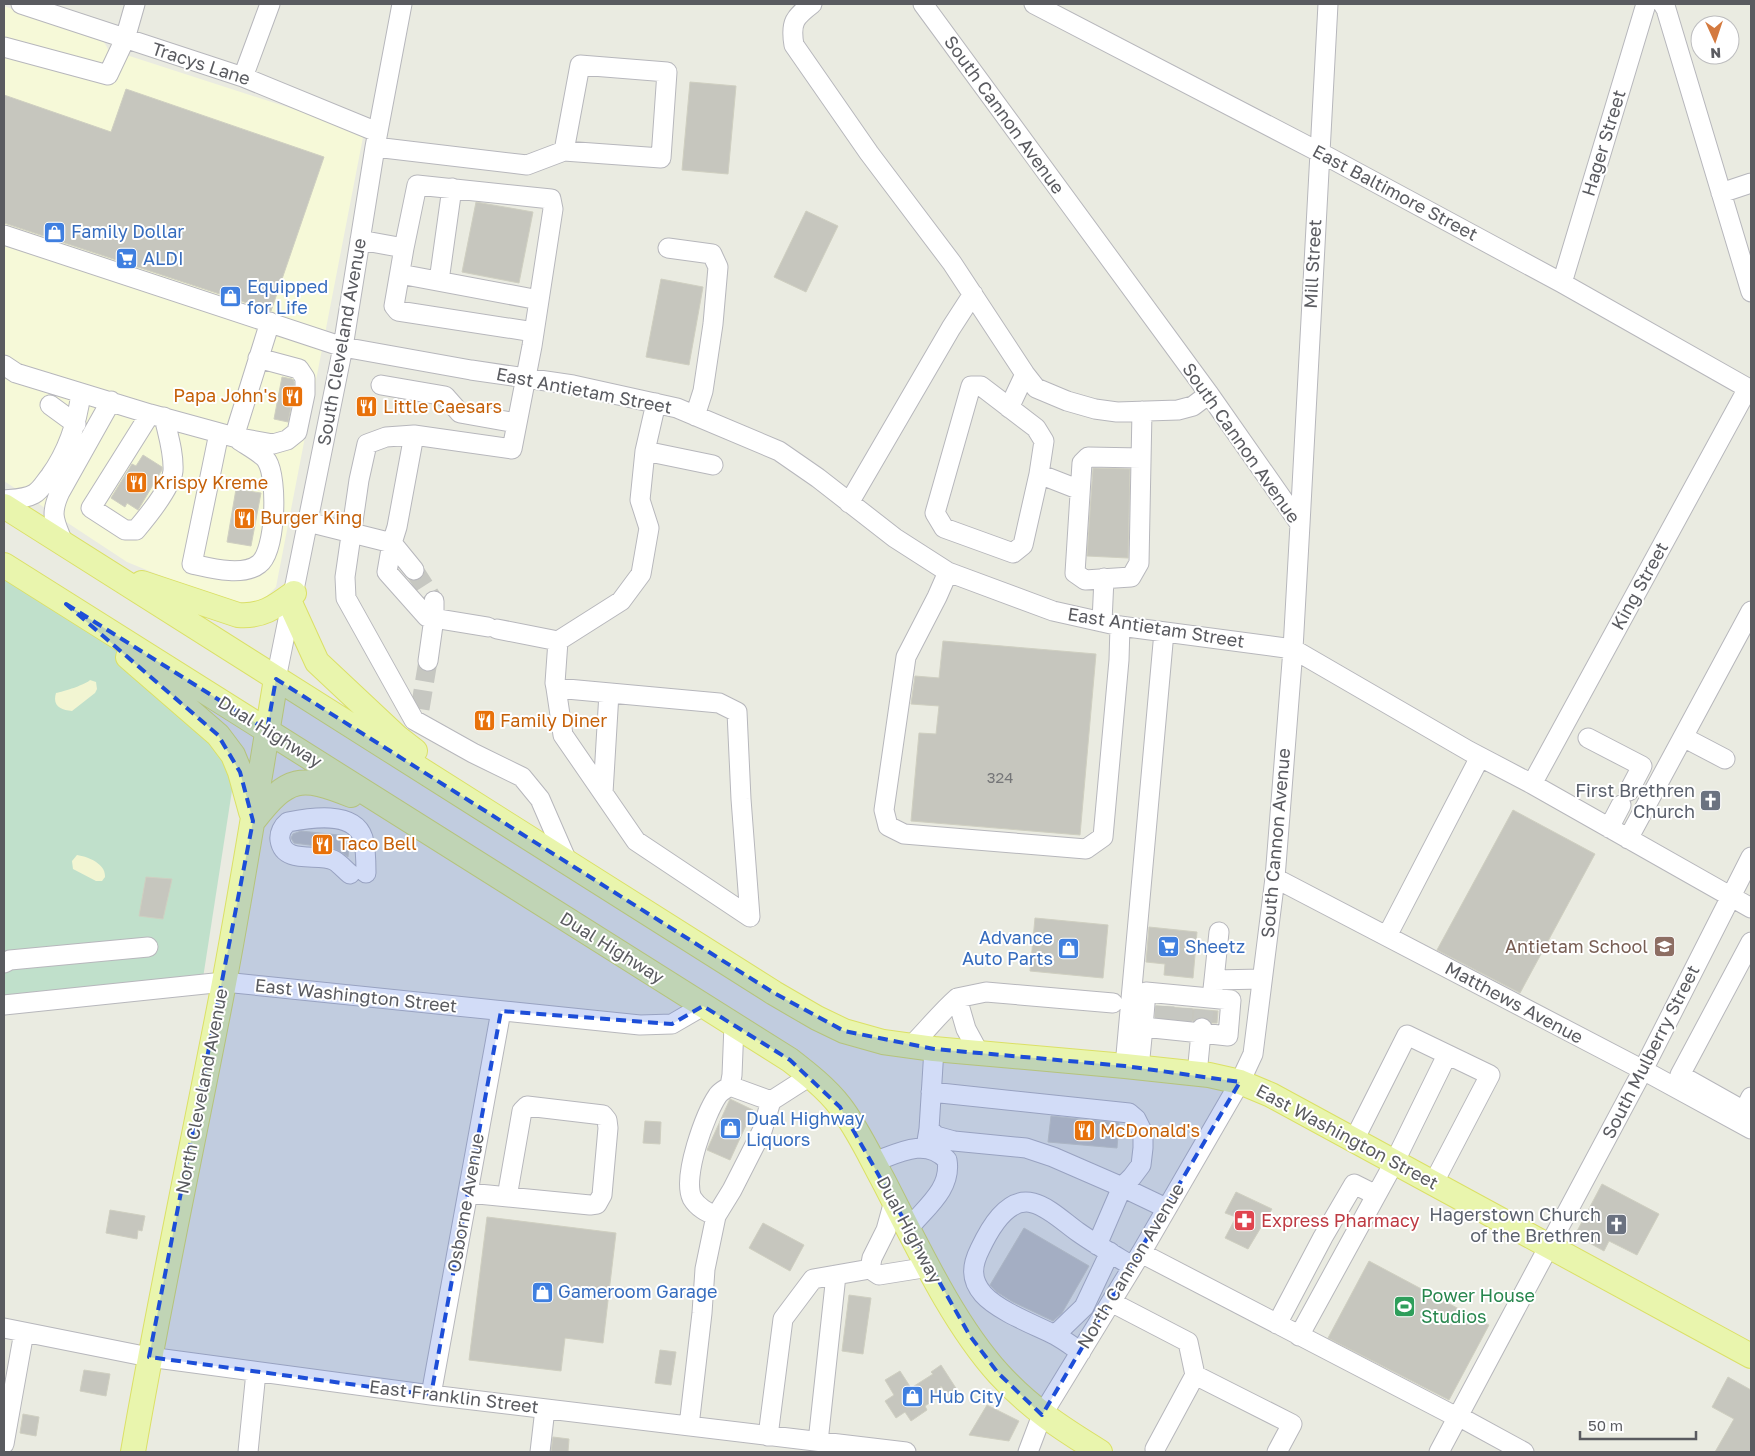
<svg xmlns="http://www.w3.org/2000/svg" width="1755" height="1456" viewBox="0 0 1755 1456" font-family="'Golos Text',sans-serif">
  <style>
    .commercial { fill: #f6f9d8 }
    .green { fill: #c0e0cb }
    .sand { fill: #f2f5d2 }
    .building { fill: #c6c6be; stroke: #cfcfc1 }
    .lines { fill: none; stroke-linecap: round; stroke-linejoin: round }
    .minor-tunnel { stroke: #c6c7c1; stroke-width: 19; stroke-dasharray: 19 9; stroke-linecap: butt }
    .minor-casing { stroke: #b7b7bc; stroke-width: 21 }
    .major-casing { stroke: #dbe066; stroke-width: 26 }
    .minor { stroke: #fff; stroke-width: 19 }
    .major { stroke: #e9f5ad; stroke-width: 24 }
    .marked { fill: #1d4ed8; fill-opacity: 0.2; stroke: #1d4ed8; stroke-width: 4; stroke-dasharray: 10 6; stroke-linejoin: round }
    .labels { text-anchor: middle; stroke-width: 4; stroke-linejoin: round; paint-order: stroke }
    .number-label { font-size: 15px; fill: #757678 }
    .street-label { font-size: 18px; fill: #5a5b60; stroke: #fff }
    .shop-label { font-size: 18px; fill: #366cbe; stroke: #fff; text-anchor: start }
    .food-label { font-size: 18px; fill: #c56008; stroke: #fff; text-anchor: start }
    .worship-label { font-size: 18px; fill: #5b616d; stroke: #fff; text-anchor: end }
    .education-label { font-size: 18px; fill: #785e54; stroke: #fff; text-anchor: end }
    .health-label { font-size: 18px; fill: #be3a42; stroke: #fff; text-anchor: start }
    .leisure-label { font-size: 18px; fill: #27864d; stroke: #fff; text-anchor: start }
  </style>
  <rect width="100%" height="100%" fill="#eaebe1"/>
  <path class="commercial" d="M 4,6 L 104,42 L 108,49 L 364,132 L 276,587 L 262,601 L 228,603 L 127,562 L 4,481 Z"/>
  <path class="green" d="M 4,561 L 188,702 L 235,771 L 203,978 L 4,1000 Z"/>
  <path class="sand" d="M 90,680 L 96,682 L 97,689 L 95,693 L 72,711 C 61,710 52,706 56,693 C 63,692 87,684 90,680 Z
    M 77,855 C 89,857 106,864 105,877 L 102,881 L 96,881 L 73,869 L 72,861 Z"/>
  <path class="building" d="M 690,82 L 736,86 L 728,174 L 682,170 Z
    M 126,89 L 324,157 L 271,311 L 4,223 L 4,95 L 111,132 Z
    M 476,202 L 533,212 L 519,283 L 462,272 Z
    M 806,211 L 838,226 L 806,292 L 774,277 Z
    M 661,279 L 703,287 L 689,365 L 646,357 Z
    M 282,377 L 292,379 L 294,381 L 294,393 L 288,422 L 274,419 Z
    M 143,455 L 162,467 L 162,470 L 138,510 L 127,503 L 125,507 L 111,498 L 132,464 L 136,466 Z
    M 1093,468 L 1130,469 L 1128,558 L 1087,556 Z
    M 236,489 L 261,493 L 251,546 L 227,542 Z
    M 943,641 L 1096,654 L 1080,835 L 911,821 L 919,733 L 936,734 L 939,706 L 911,704 L 915,676 L 939,678 Z
    M 1513,810 L 1595,854 L 1520,993 L 1437,950 Z
    M 301,831 L 348,836 L 350,838 L 348,857 L 341,852 L 332,848 L 294,843 L 291,838 L 293,834 Z
    M 146,877 L 172,879 L 163,919 L 139,916 Z
    M 1035,918 L 1108,925 L 1103,978 L 1030,971 Z
    M 1149,927 L 1197,932 L 1193,978 L 1164,975 L 1165,964 L 1146,962 Z
    M 1156,1006 L 1218,1011 L 1217,1023 L 1212,1023 L 1209,1019 L 1204,1017 L 1198,1018 L 1193,1021 L 1155,1017 Z
    M 730,1099 L 753,1110 L 730,1160 L 707,1150 Z
    M 1051,1116 L 1119,1123 L 1117,1148 L 1048,1142 Z
    M 645,1121 L 661,1122 L 660,1144 L 643,1143 Z
    M 1602,1184 L 1659,1214 L 1637,1255 L 1609,1241 L 1604,1251 L 1575,1235 Z
    M 1236,1192 L 1272,1209 L 1248,1249 L 1225,1238 L 1236,1217 L 1225,1213 Z
    M 110,1210 L 145,1216 L 142,1231 L 138,1230 L 137,1239 L 106,1233 Z
    M 487,1217 L 616,1233 L 603,1343 L 565,1338 L 561,1371 L 469,1360 Z
    M 763,1223 L 804,1245 L 790,1271 L 749,1248 Z
    M 1024,1228 L 1089,1266 L 1062,1313 L 1053,1321 L 1013,1302 L 997,1292 L 990,1285 Z
    M 1369,1261 L 1489,1325 L 1449,1400 L 1328,1338 Z
    M 849,1295 L 871,1298 L 863,1354 L 842,1351 Z
    M 660,1350 L 676,1352 L 671,1385 L 655,1383 Z
    M 941,1365 L 961,1396 L 952,1402 L 941,1386 L 940,1387 L 944,1393 L 925,1406 L 927,1410 L 911,1421 L 905,1412 L 896,1418 L 885,1401 L 894,1395 L 885,1380 L 900,1371 L 911,1388 L 933,1374 L 931,1372 Z
    M 84,1370 L 110,1374 L 106,1396 L 80,1391 Z
    M 1728,1377 L 1751,1390 L 1751,1452 L 1715,1452 L 1734,1419 L 1712,1407 Z
    M 987,1405 L 1019,1421 L 1009,1441 L 969,1435 Z
    M 23,1414 L 39,1417 L 36,1436 L 20,1433 Z
    M 553,1437 L 569,1439 L 568,1452 L 551,1452 Z"/>
  <g class="lines">
    <path class="minor-tunnel" d="M 414,570 L 434,601
      M 420,709 L 428,661
      M 1164,1024 L 1165,1006
      M 1182,1026 L 1183,1008
      M 1202,1028 L 1204,1010"/>
    <defs>
      <path id="minor" d="M 21,4 L 243,77 L 377,132
        M 812,4 C 795,17 790,22 794,45 L 869,153 L 952,263 L 1025,374 L 1036,388 L 1067,401 L 1095,409 L 1117,412 L 1178,410 L 1193,406 L 1209,394
        M 923,4 L 1209,394 L 1300,524 L 1293,649 L 1275,878 L 1253,1054 L 1240,1082 L 1141,1253 L 1042,1415 L 1028,1452
        M 1034,4 L 1319,152 L 1562,283 L 1751,390
        M 1663,4 L 1666,9 L 1751,292
        M 4,47 L 108,75 L 125,39 L 135,4
        M 243,77 L 270,4
        M 375,147 L 527,165 L 564,151 L 661,158 L 667,72 L 580,65 L 564,151
        M 1721,193 L 1751,183
        M 4,235 L 343,347 L 471,370 L 573,385 L 677,408 L 779,451 L 818,478 L 895,538 L 948,572 L 1053,611 L 1120,626 L 1293,649 L 1469,751 L 1532,784 L 1751,908
        M 360,240 L 404,248 L 417,185 L 551,199 L 553,209 L 532,346 L 512,449 L 414,435 L 397,527 L 392,543 L 387,572 L 427,617 L 488,627
        M 404,248 L 394,306 L 398,311 L 534,332
        M 668,248 L 712,254 L 718,267 L 713,324 L 703,391 L 695,416
        M 400,274 L 539,300
        M 439,281 L 452,188
        M 1562,283 L 1646,4
        M 4,365 L 16,373 L 150,414 L 234,437 L 273,444 L 287,440 L 297,432 L 305,394 L 305,378 L 299,369 L 258,358
        M 381,385 L 445,396 L 460,413 L 516,423
        M 50,405 L 76,424
        M 1009,408 L 1025,374
        M 150,414 L 91,508 L 125,530 L 136,530 C 147,517 171,488 173,471 C 174,453 168,435 164,417
        M 219,433 L 192,564 C 210,568 243,577 259,564 C 276,551 278,479 267,461 C 263,454 246,445 239,440
        M 414,435 L 386,437 L 367,444 L 359,480 L 345,577 L 346,598 L 414,720 L 473,753 L 522,777 L 540,799 L 567,861
        M 234,437 L 270,322
        M 645,451 L 713,465
        M 1141,458 L 1088,457 L 1082,463 L 1075,573 L 1085,580 L 1131,577 L 1139,563 L 1142,411
        M 1039,474 L 1044,441 L 1036,428 L 981,386 L 971,386 L 935,513 L 944,528 L 1013,553 L 1023,545 L 1039,474 L 1080,490
        M 4,500 C 14,499 25,499 34,494 C 41,490 45,482 50,476 C 68,451 77,424 81,393
        M 849,503 L 951,328 L 973,294
        M 308,522 L 392,543 L 414,570
        M 1300,524 L 1328,4
        M 64,545 C 55,521 49,516 60,492 L 111,401
        M 948,572 L 937,597 L 906,657 L 884,810 L 888,826 L 904,834 L 1086,849 L 1103,837 L 1119,660 L 1120,626
        M 1102,622 L 1104,578
        M 497,629 L 558,641
        M 428,661 L 434,618 L 434,601
        M 276,679 L 343,347 L 375,147 L 402,4
        M 556,688 L 719,703 L 737,712 L 741,799 L 750,917 L 636,841 L 563,735 L 556,688 L 555,683 L 558,641 L 621,601 L 641,574 L 649,528 L 640,500 L 645,451 L 656,403
        M 1683,737 L 1725,759
        M 1588,738 L 1642,766 L 1629,791
        M 1532,784 L 1748,388
        M 603,793 L 609,693
        M 1609,828 L 1621,805
        M 1628,839 L 1751,611
        M 350,874 C 345,870 340,864 335,861 C 320,852 284,866 280,840 C 279,833 283,826 288,822 C 309,818 354,810 363,838 C 366,849 366,862 366,873
        M 1275,878 L 1643,1070 L 1751,1129
        M 1387,936 L 1480,757
        M 1751,942 L 1680,1075 L 1744,1111 L 1751,1097
        M 4,963 L 10,960 L 148,947
        M 1214,980 L 1219,932
        M 957,998 L 986,992 L 1113,1003
        M 1212,998 L 1214,980 L 1262,979
        M 4,1005 L 224,982 L 640,1025 L 672,1024 L 703,1006
        M 734,1025 L 732,1075 L 730,1086 L 771,1101
        M 911,1046 C 927,1030 940,1013 957,998 L 966,1029 L 979,1053
        M 1125,1066 L 1164,632
        M 1139,1068 L 1143,1027
        M 1197,1074 L 1201,1033 L 1228,1036 L 1231,1000 L 1146,992 L 1143,1027 L 1201,1033 L 1202,1028
        M 929,1129 L 936,1136 L 954,1141 L 1026,1148 L 1053,1157 L 1122,1187 L 1132,1177 L 1141,1165 L 1143,1148 L 1143,1133 L 1136,1119 L 1129,1113 L 931,1092
        M 1354,1140 L 1407,1035 L 1490,1075 L 1434,1182
        M 927,1141 L 929,1129 L 934,1049
        M 874,1162 C 898,1153 926,1137 947,1160 C 952,1189 925,1208 909,1228
        M 468,1193 L 590,1205 L 597,1204 L 602,1195 L 608,1128 L 607,1120 L 603,1115 L 527,1106 L 522,1111 L 507,1197
        M 716,1216 C 707,1212 698,1208 692,1198 C 682,1177 705,1114 718,1095 C 721,1091 726,1089 730,1086
        M 1097,1245 L 1122,1187 L 1166,1208
        M 1141,1253 L 1449,1413 L 1458,1416 L 1524,1452
        M 870,1269 L 879,1275 L 929,1267
        M 1111,1302 L 1188,1342 L 1195,1375 L 1155,1449
        M 1277,1324 L 1323,1237 L 1354,1184 L 1376,1195
        M 4,1328 L 149,1357 L 431,1395 L 906,1452
        M 1055,1335 L 1084,1307 L 1110,1252
        M 1299,1336 L 1395,1161 L 1447,1055
        M 1081,1352 C 1072,1346 1064,1340 1055,1335 C 1035,1325 998,1311 983,1294 C 970,1279 972,1265 980,1249 C 989,1230 1007,1196 1033,1203 C 1049,1207 1065,1223 1078,1232 C 1095,1244 1114,1255 1132,1266
        M 1195,1375 L 1292,1424 L 1277,1452
        M 431,1395 L 501,1011
        M 689,1426 L 702,1313 L 705,1269 L 716,1216 L 732,1190 L 762,1131 L 771,1101 L 810,1076
        M 768,1436 L 783,1319 L 813,1279 L 870,1269 L 872,1258 L 886,1230 L 894,1201
        M 818,1442 L 836,1275
        M 4,1444 L 24,1332
        M 248,1452 L 256,1372
        M 540,1452 L 545,1409
        M 1439,1452 L 1643,1070 L 1751,857"/>
      <path id="major" d="M 4,506 C 260,669 518,830 774,993 L 817,1018 L 844,1031 L 883,1042 L 934,1049 L 1125,1066 L 1209,1075 L 1240,1082 L 1271,1095 L 1751,1356
        M 4,565 L 790,1060 C 808,1074 826,1088 840,1106 C 857,1128 869,1154 882,1178 C 915,1241 951,1321 999,1374 C 1030,1408 1061,1428 1100,1452
        M 142,583 L 238,615 C 262,617 275,607 294,593
        M 291,605 L 317,662 L 397,737 L 415,751
        M 128,657 L 218,735 L 233,755 L 240,772 L 251,812
        M 254,820 C 288,776 301,775 351,795
        M 133,1452 C 160,1295 194,1139 224,983 C 243,882 259,781 276,679"/>
    </defs>
    <use href="#minor" class="minor-casing"/>
    <use href="#major" class="major-casing"/>
    <use href="#minor" class="minor"/>
    <use href="#major" class="major"/>
  </g>
  <path class="marked" d="M 66,604 L 267,730 L 276,679 L 774,993 L 844,1031 L 934,1049 L 1125,1066 L 1240,1082 L 1042,1415 L 998,1373 L 970,1336 L 840,1107 L 790,1060 L 703,1006 L 672,1024 L 501,1011 L 431,1395 L 149,1357 L 253,821 L 240,772 L 218,735 Z"/>
  <defs>
    <symbol id="shop-square" viewBox="-11 -11 22 22"><rect x="-9" y="-9" width="18" height="18" rx="4" fill="#3f7fe0" stroke="#fff"/><path d="M-5-2.5h2.3a2.7 3.5 0 0 1 5.4 0H5L5.5 6h-11ZM-1.5-2.5h3a1.5 2.3 0 0 0-3 0Z" fill="#fff"/></symbol>
    <symbol id="supermarket-square" viewBox="-11 -11 22 22"><rect x="-9" y="-9" width="18" height="18" rx="4" fill="#3f7fe0" stroke="#fff"/><path d="M-6-5.5h2.5l.6 2H6L4.5 2H-2.5L-4.4-4H-6ZM-1.5 3.2a1.3 1.3 0 1 0 .1 0ZM3 3.2a1.3 1.3 0 1 0 .1 0Z" fill="#fff"/></symbol>
    <symbol id="restaurant-square" viewBox="-11 -11 22 22"><rect x="-9" y="-9" width="18" height="18" rx="4" fill="#e8710a" stroke="#fff"/><path d="M-5-6h1v4h1v-4h1v4h1v-4h1v5L-1.5 .5V6h-2V.5L-5-1ZM5-6V6H3V1.5H1.5Q1.5-4 5-6Z" fill="#fff"/></symbol>
    <symbol id="church-square" viewBox="-11 -11 22 22"><rect x="-9" y="-9" width="18" height="18" rx="4" fill="#6b7280" stroke="#fff"/><path d="M-1.2-6h2.4v3.5h3.3v2.4h-3.3V6h-2.4V-.1h-3.3v-2.4h3.3Z" fill="#fff"/></symbol>
    <symbol id="school-square" viewBox="-11 -11 22 22"><rect x="-9" y="-9" width="18" height="18" rx="4" fill="#8d6e63" stroke="#fff"/><path d="M0-5L7-2L0 1L-7-2ZM-4 1L0 2.5L4 1V4Q0 6-4 4Z" fill="#fff"/></symbol>
    <symbol id="pharmacy-square" viewBox="-11 -11 22 22"><rect x="-9" y="-9" width="18" height="18" rx="4" fill="#e0444e" stroke="#fff"/><path d="M-2-6h4v4h4v4h-4v4h-4v-4h-4v-4h4Z" fill="#fff"/></symbol>
    <symbol id="stadium-square" viewBox="-11 -11 22 22"><rect x="-9" y="-9" width="18" height="18" rx="4" fill="#2e9e5b" stroke="#fff"/><path d="M0-5a6.5 5 0 1 0 0 10a6.5 5 0 1 0 0-10ZM-3.5-1.8h7v3.6h-7Z" fill="#fff"/></symbol>
  </defs>
  <g fill-rule="evenodd">
    <use href="#shop-square" x="42" y="220" width="25" height="25"/>
    <use href="#supermarket-square" x="114" y="246" width="25" height="25"/>
    <use href="#shop-square" x="218" y="284" width="25" height="25"/>
    <use href="#restaurant-square" x="280" y="384" width="25" height="25"/>
    <use href="#restaurant-square" x="354" y="394" width="25" height="25"/>
    <use href="#restaurant-square" x="124" y="470" width="25" height="25"/>
    <use href="#restaurant-square" x="232" y="506" width="25" height="25"/>
    <use href="#restaurant-square" x="472" y="708" width="25" height="25"/>
    <use href="#church-square" x="1698" y="788" width="25" height="25"/>
    <use href="#restaurant-square" x="310" y="832" width="25" height="25"/>
    <use href="#supermarket-square" x="1156" y="934" width="25" height="25"/>
    <use href="#school-square" x="1652" y="934" width="25" height="25"/>
    <use href="#shop-square" x="1056" y="936" width="25" height="25"/>
    <use href="#shop-square" x="718" y="1116" width="25" height="25"/>
    <use href="#restaurant-square" x="1072" y="1118" width="25" height="25"/>
    <use href="#pharmacy-square" x="1232" y="1208" width="25" height="25"/>
    <use href="#church-square" x="1604" y="1212" width="25" height="25"/>
    <use href="#shop-square" x="530" y="1280" width="25" height="25"/>
    <use href="#stadium-square" x="1392" y="1294" width="25" height="25"/>
    <use href="#shop-square" x="900" y="1384" width="25" height="25"/>
  </g>
  <g class="labels">
    <g class="number-label">
      <text x="1000" y="783">324</text>
    </g>
    <g class="street-label">
      <text transform="translate(201 64) rotate(18)" y="6">Tracys Lane</text>
      <text transform="translate(1004 115) rotate(54)" y="6">South Cannon Avenue</text>
      <text transform="translate(1604 143) rotate(-73)" y="6">Hager Street</text>
      <text transform="translate(1395 193) rotate(28)" y="6">East Baltimore Street</text>
      <text transform="translate(1313 264) rotate(-87)" y="6">Mill Street</text>
      <text transform="translate(342 342) rotate(-80)" y="6">South Cleveland Avenue</text>
      <text transform="translate(584 391) rotate(11)" y="6">East Antietam Street</text>
      <text transform="translate(1241 443) rotate(55)" y="6">South Cannon Avenue</text>
      <text transform="translate(1640 586) rotate(-61)" y="6">King Street</text>
      <text transform="translate(1156 628) rotate(9)" y="6">East Antietam Street</text>
      <text transform="translate(270 732) rotate(32)" y="6">Dual Highway</text>
      <text transform="translate(1276 843) rotate(-85)" y="6">South Cannon Avenue</text>
      <text transform="translate(612 948) rotate(32)" y="6">Dual Highway</text>
      <text transform="translate(356 996) rotate(6)" y="6">East Washington Street</text>
      <text transform="translate(1514 1003) rotate(28)" y="6">Matthews Avenue</text>
      <text transform="translate(1651 1052) rotate(-63)" y="6">South Mulberry Street</text>
      <text transform="translate(202 1091) rotate(-79)" y="6">North Cleveland Avenue</text>
      <text transform="translate(1347 1137) rotate(28)" y="6">East Washington Street</text>
      <text transform="translate(466 1203) rotate(-80)" y="6">Osborne Avenue</text>
      <text transform="translate(909 1230) rotate(62)" y="6">Dual Highway</text>
      <text transform="translate(1131 1266) rotate(-59)" y="6">North Cannon Avenue</text>
      <text transform="translate(454 1397) rotate(7)" y="6">East Franklin Street</text>
    </g>
    <g class="shop-label">
      <text x="71" y="238">Family Dollar</text>
      <text x="143" y="265">ALDI</text>
      <text x="247" y="293">Equipped<tspan x="247" dy="21">for Life</tspan></text>
      <text x="1053" y="944" text-anchor="end">Advance<tspan x="1053" dy="21">Auto Parts</tspan></text>
      <text x="1185" y="953">Sheetz</text>
      <text x="746" y="1125">Dual Highway<tspan x="746" dy="21">Liquors</tspan></text>
      <text x="558" y="1298">Gameroom Garage</text>
      <text x="929" y="1403">Hub City</text>
    </g>
    <g class="food-label">
      <text x="277" y="402" text-anchor="end">Papa John's</text>
      <text x="383" y="413">Little Caesars</text>
      <text x="153" y="489">Krispy Kreme</text>
      <text x="260" y="524">Burger King</text>
      <text x="500" y="727">Family Diner</text>
      <text x="338" y="850">Taco Bell</text>
      <text x="1100" y="1137">McDonald's</text>
    </g>
    <g class="worship-label">
      <text x="1695" y="797">First Brethren<tspan x="1695" dy="21">Church</tspan></text>
      <text x="1601" y="1221">Hagerstown Church<tspan x="1601" dy="21">of the Brethren</tspan></text>
    </g>
    <g class="education-label">
      <text x="1648" y="953">Antietam School</text>
    </g>
    <g class="health-label">
      <text x="1261" y="1227">Express Pharmacy</text>
    </g>
    <g class="leisure-label">
      <text x="1421" y="1302">Power House<tspan x="1421" dy="21">Studios</tspan></text>
    </g>
  </g>
  <rect width="1755" height="1456" fill="none" stroke="#5a5b60" stroke-width="10"/>
  <g transform="translate(1715 40) rotate(177)"><circle r="24" fill="#ffffff" stroke="#bdbdbf"/>
  <path d="M0-4L9 19L0 12L-9 19Z" fill="#d47a3f"/>
  <text y="-8" font-size="14" font-weight="bold" text-anchor="middle" fill="#5a5b60">N</text>
  </g>
  <path d="M1580 1431v8h116v-8" fill="none" stroke="#5a5b60" stroke-width="2.5"/>
  <text x="1588" y="1431" font-size="15" fill="#5a5b60" stroke="#ffffff" stroke-width="4" paint-order="stroke">50 m</text>
</svg>
